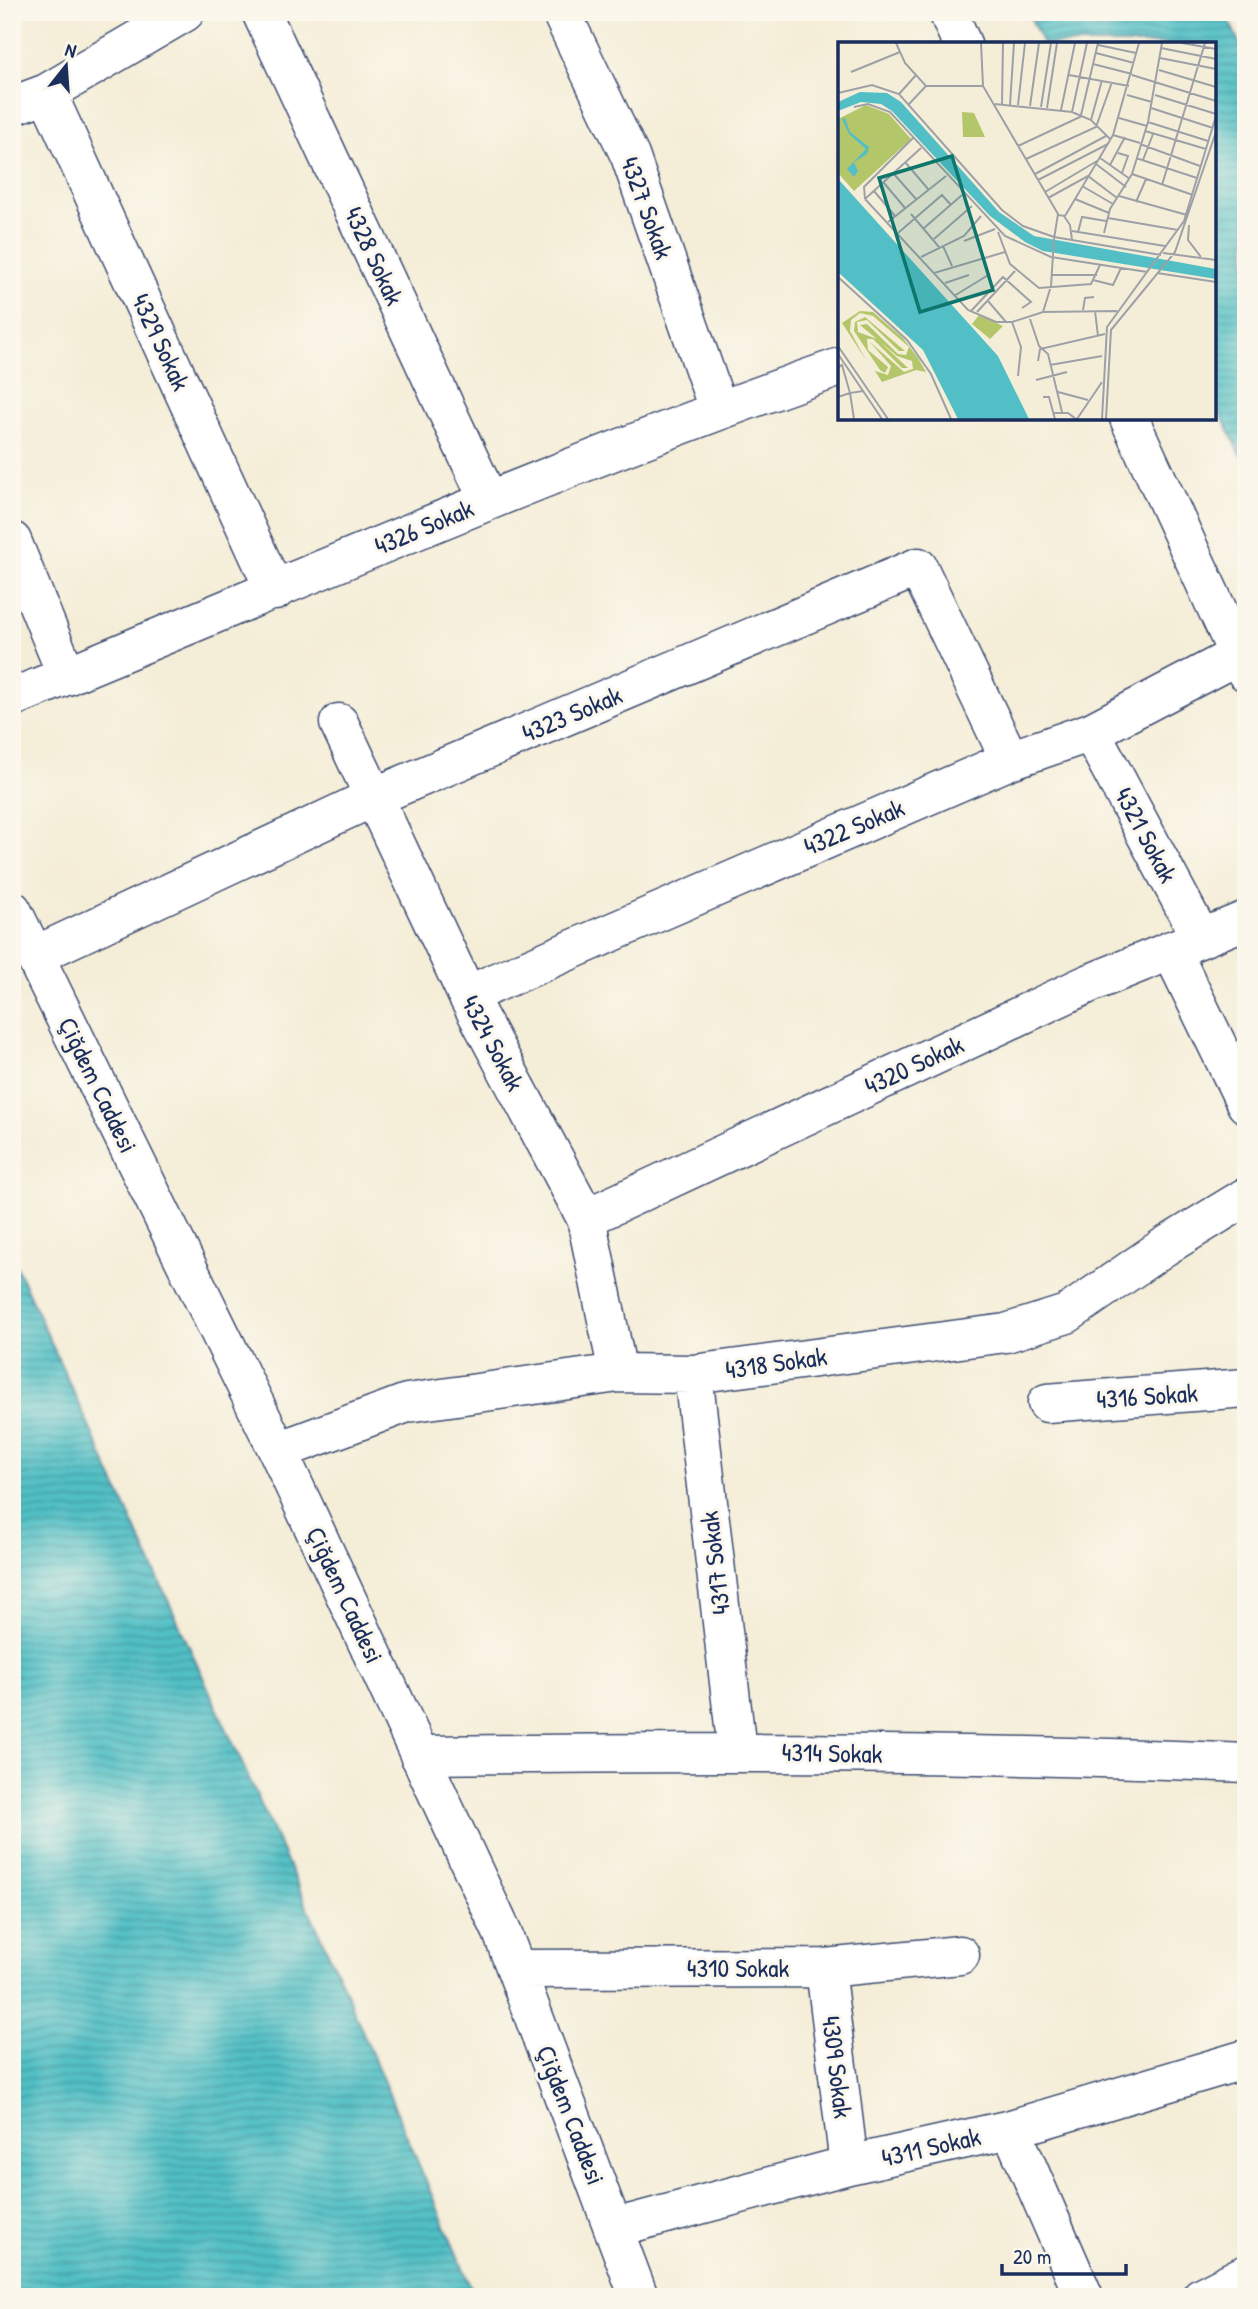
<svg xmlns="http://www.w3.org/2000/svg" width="1258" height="2309" viewBox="0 0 1258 2309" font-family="'Patrick Hand',sans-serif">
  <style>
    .water { fill: url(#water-rules); stroke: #367792; stroke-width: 2 }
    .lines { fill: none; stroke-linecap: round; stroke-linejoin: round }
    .minor-casing { stroke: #3c4c70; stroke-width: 41 }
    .minor { stroke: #fff; stroke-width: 38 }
    .labels { text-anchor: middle; stroke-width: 6; stroke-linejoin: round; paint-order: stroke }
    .street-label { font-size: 26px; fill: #1b2f5e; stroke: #fbf7ec }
    .inset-road { fill: none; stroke: #9da1a7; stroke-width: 2 }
    .view { fill: #0f766e; fill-opacity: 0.15; stroke: #0f766e; stroke-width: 3.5 }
    .inset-edge { fill: none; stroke: #1b2f5e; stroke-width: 3.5 }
  </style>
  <defs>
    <pattern id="water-rules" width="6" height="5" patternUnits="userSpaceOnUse" patternTransform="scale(1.75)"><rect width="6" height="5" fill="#51bfc5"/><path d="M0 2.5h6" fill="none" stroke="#429ca3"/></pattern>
  </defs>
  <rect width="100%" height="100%" fill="#fbf7ec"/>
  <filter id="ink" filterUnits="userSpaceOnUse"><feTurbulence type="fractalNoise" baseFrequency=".0143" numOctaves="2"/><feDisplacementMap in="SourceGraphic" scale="14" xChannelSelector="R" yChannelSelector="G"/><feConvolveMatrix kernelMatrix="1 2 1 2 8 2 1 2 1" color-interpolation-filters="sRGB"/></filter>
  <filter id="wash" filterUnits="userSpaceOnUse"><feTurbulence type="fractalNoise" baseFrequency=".00686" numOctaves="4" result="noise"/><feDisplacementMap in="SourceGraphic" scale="28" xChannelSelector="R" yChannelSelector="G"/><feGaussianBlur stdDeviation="1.57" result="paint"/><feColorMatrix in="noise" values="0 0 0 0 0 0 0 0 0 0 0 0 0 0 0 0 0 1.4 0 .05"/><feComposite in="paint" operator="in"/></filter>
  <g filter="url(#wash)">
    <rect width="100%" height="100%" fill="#f4edd7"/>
    <path class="water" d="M 1028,12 L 1225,12 L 1246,58 L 1246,466 L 1214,400 L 1214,44 L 1043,44 Z
      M 12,1257 L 342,1983 L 475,2297 L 12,2297 Z"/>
  </g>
  <g filter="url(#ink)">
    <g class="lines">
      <defs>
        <path id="minor" d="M 261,12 L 488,499
          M 561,12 L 630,156 L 718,409
          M 948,12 L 962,44
          M 47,93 L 275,591
          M 12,106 L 47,93 L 185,12
          M 1129,418 L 1246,672
          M 12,541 L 67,676
          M 12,698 C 287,586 559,465 840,367
          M 339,723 L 467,995 L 586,1218 L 618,1373
          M 1091,732 L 1201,938
          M 12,910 L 278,1451 L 502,1932 L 639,2297
          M 1171,950 L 1246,1104
          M 34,956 L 374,797 L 918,567 L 1010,760
          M 467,995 L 1010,760 L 1091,732 L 1238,655
          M 586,1218 L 1088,984 L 1246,920
          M 693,1374 L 737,1751
          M 1047,1403 L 1246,1388
          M 278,1451 L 407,1403 L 618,1373 L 693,1374 L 1006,1333 L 1067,1314 L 1164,1247 L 1246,1197
          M 419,1755 C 695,1752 970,1751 1246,1763
          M 825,1968 L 849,2165
          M 516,1969 L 825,1968 L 960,1955
          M 1011,2129 L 1084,2297
          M 614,2228 L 849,2165 L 1011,2129 L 1246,2059
          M 1201,2297 L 1246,2274"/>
      </defs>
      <use href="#minor" class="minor-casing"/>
      <use href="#minor" class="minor"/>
    </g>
  </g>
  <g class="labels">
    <g class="street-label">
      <text transform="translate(647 208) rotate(70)" y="9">4327 Sokak</text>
      <text transform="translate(374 256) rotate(65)" y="9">4328 Sokak</text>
      <text transform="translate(161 342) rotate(65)" y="9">4329 Sokak</text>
      <text transform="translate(424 527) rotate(-23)" y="9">4326 Sokak</text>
      <text transform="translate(572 714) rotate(-23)" y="9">4323 Sokak</text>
      <text transform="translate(854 827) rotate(-23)" y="9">4322 Sokak</text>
      <text transform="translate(1146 835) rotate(62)" y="9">4321 Sokak</text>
      <text transform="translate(493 1043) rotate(62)" y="9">4324 Sokak</text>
      <text transform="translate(914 1065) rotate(-25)" y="9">4320 Sokak</text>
      <text transform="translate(98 1085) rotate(64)" y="9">Çiğdem Caddesi</text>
      <text transform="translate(776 1363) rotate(-8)" y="9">4318 Sokak</text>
      <text transform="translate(1147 1396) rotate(-4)" y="9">4316 Sokak</text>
      <text transform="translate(715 1563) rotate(-97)" y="9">4317 Sokak</text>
      <text transform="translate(345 1595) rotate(65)" y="9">Çiğdem Caddesi</text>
      <text transform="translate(832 1753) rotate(1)" y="9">4314 Sokak</text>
      <text x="738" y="1977">4310 Sokak</text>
      <text transform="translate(837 2067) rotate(83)" y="9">4309 Sokak</text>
      <text transform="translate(571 2115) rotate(69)" y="9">Çiğdem Caddesi</text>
      <text transform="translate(931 2147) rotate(-13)" y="9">4311 Sokak</text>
    </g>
  </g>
  <g transform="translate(838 42)">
    <rect width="378" height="378" fill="#f4edd7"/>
    <path d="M 28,63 L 51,72 L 73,97 L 16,149 L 0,131 L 0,77 ZM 124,70 L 136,71 L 147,95 L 125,95 ZM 22,269 L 35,270 L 65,296 L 80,316 L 88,330 L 78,328 L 44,340 L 37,329 L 50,333 L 53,324 L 32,300 L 66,330 L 75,327 L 74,319 L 59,314 L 22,283 L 29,282 L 60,312 L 68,313 L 71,305 L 35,274 L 22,271 L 13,278 L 12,289 L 28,318 L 4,281 ZM 141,273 L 165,284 L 152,297 L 134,282 ZM 27,275 L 67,309 L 61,309 L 29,278 L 19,280 L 20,290 L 39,297 L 70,326 L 64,326 L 35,297 L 29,297 L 30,308 L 50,325 L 47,331 L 42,328 L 16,289 L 17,280 Z" fill="#b4c66a"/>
    <path d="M 22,50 L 49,51 L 63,60 L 161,170 L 196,194 L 378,227 L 378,237 L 205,209 L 187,200 L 152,174 L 54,69 L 43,62 L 23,60 L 0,69 L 0,60 ZM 7,76 L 12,90 L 31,105 L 29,112 L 16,120 L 20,129 L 16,135 L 9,127 L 28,107 L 11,92 L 4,77 ZM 1,138 L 160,314 L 191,377 L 120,377 L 85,308 L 0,230 Z" fill="#51bfc5"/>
    <path class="inset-road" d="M 58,1 L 67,21 L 88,44 L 145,44M 143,1 L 145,44 L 220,172 L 216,197M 344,1 L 378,7M 260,3 L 298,11M 323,6 L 378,17M 258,11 L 296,21M 322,16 L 378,27M 255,22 L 294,32M 321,28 L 378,45M 13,30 L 62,10M 231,33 L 291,44M 294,33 L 378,59M 0,51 L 34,43 L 61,52 L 164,168 L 185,184 L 216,195M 61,52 L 78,33M 289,53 L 314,60M 317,53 L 378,72M 71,62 L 88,44M 157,62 L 234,70 L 253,78 L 273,98M 164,62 L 165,1M 172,63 L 176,1M 180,63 L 187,1M 192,64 L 201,1M 16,65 L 30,62 L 52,70 L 167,194 L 213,215 L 309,230M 203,65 L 213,1M 209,66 L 219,1M 313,66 L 375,86M 223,68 L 237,1M 234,70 L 249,1M 243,73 L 260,1M 281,76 L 309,84M 253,78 L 264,38M 310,80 L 370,99M 307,89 L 368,107M 275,93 L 302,101M 302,102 L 362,124M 180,104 L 244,74M 280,111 L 290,114 L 284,131M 262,116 L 292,137M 298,116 L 359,136M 188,117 L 258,85 L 274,40M 305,118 L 315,92M 67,120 L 90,147M 258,122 L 288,145M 272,123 L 287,95M 55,131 L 78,157M 197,132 L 268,94M 294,132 L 355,153M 200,138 L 270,102M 46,141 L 67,166M 324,143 L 367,1M 244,144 L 275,162M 36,149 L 57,174M 207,150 L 259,119M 281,154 L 349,173M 210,156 L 250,134 L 279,156M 27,157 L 130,268 L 158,280 L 174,280 L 205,270 L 279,269M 27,157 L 26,145 L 75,96M 27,157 L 83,106M 237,157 L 271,171M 298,160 L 308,137M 73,172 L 101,205M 220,173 L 227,174 L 275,93 L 301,1M 226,174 L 232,183 L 234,198M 270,176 L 340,188M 50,180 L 108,134M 351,183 L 350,198 L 363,215M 86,186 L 124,153M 234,189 L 327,204M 160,190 L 172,222 L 201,246 L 253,242 L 262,223M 240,190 L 244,175 L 268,179M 60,191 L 104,153 L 113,163M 266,191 L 272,167 L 294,132 L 310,80 L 324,1M 216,195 L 323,213M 96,197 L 134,164M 126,199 L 157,187M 105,204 L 114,224M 325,211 L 378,218M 83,215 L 126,194 L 143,174M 96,231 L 167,210M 319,231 L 378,240M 213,233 L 259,233M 0,235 L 69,298 L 93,332 L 113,377M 255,238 L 275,243 L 283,226M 107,241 L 131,233M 116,254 L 152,232M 150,259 L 168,280M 245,268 L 247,256 L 256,255M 133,269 L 165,235 L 193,260 L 184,266M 257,269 L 260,294M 139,270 L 177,229M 205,270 L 213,244 L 216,197M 192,277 L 201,304 L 210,312 L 224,370M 174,280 L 183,305 L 180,334M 0,304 L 50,377M 0,312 L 44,377M 200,319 L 202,307 L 267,292M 212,323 L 264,314M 0,325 L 4,323 L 12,351 L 0,355M 198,338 L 229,330M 220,350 L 250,358M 205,355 L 211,355 L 217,377M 216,371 L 230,371 L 238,377M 16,377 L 12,351 L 25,349M 239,377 L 264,340M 264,377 L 269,285 L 346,179 L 378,74M 268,377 L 273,288 L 337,210 L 378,90"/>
    <path class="view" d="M 114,114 L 155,248 L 82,270 L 41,136 Z"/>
    <rect width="378" height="378" class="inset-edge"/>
  </g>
  <rect width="1258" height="2309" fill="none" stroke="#fbf7ec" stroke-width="42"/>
  <g transform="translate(66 66) rotate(17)" stroke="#fbf7ec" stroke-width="5" paint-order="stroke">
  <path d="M0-5L12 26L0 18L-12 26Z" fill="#1b2f5e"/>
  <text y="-10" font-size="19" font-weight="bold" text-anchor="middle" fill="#1b2f5e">N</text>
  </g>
  <path d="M1002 2264v10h124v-10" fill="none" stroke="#1b2f5e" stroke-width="3.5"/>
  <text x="1013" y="2264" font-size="21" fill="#1b2f5e" stroke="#fbf7ec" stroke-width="5" paint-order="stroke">20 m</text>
</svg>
